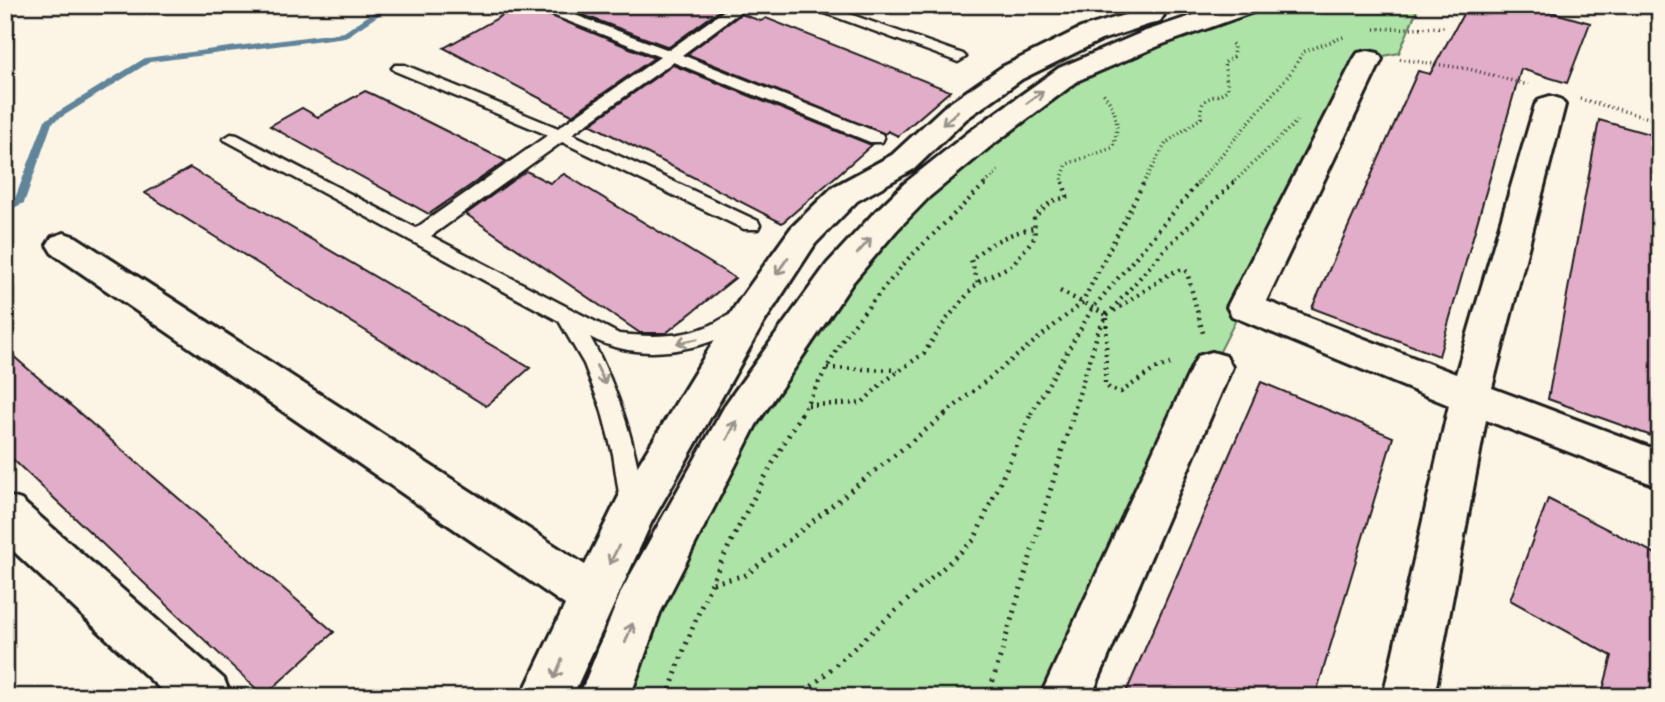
<svg xmlns="http://www.w3.org/2000/svg" width="1665" height="702" viewBox="0 0 1665 702" font-family="Dekko,sans-serif">
  <style>
    .green { fill: #ade3a6; stroke: #648061; stroke-width: 2 }
    .lines { fill: none; stroke-linecap: round; stroke-linejoin: round }
    .stream { fill: #60849a; fill-rule: evenodd }
    .building { fill: #e2adc8; stroke: #1c1c1c; stroke-width: 2 }
    .lane-casing { stroke: #1c1c1c; stroke-width: 5 }
    .street-casing { stroke: #1c1c1c; stroke-width: 6 }
    .path-far2 { stroke: #1c1c1c; stroke-width: 3.5; stroke-dasharray: 1 3.5; stroke-linecap: butt }
    .path-far1 { stroke: #1c1c1c; stroke-width: 4.5; stroke-dasharray: 2 5; stroke-linecap: butt }
    .path { stroke: #1c1c1c; stroke-width: 5; stroke-dasharray: 2 6; stroke-linecap: butt }
    .lane { fill: #fcf5e5; fill-rule: evenodd }
    .street { fill: #fcf5e5; fill-rule: evenodd }
    .oneway { stroke: #97938b }
  </style>
  <rect width="100%" height="100%" fill="#fcf5e5"/>
  <filter id="ink" filterUnits="userSpaceOnUse"><feTurbulence type="fractalNoise" baseFrequency=".0143" numOctaves="2"/><feDisplacementMap in="SourceGraphic" scale="14" xChannelSelector="R" yChannelSelector="G"/><feConvolveMatrix kernelMatrix="1 2 1 2 8 2 1 2 1" color-interpolation-filters="sRGB"/></filter>
  <g filter="url(#ink)">
    <path class="green" d="M 1250,5 L 1419,5 L 1399,53 L 1368,59 L 1212,367 L 1065,697 L 604,697 L 840,273 L 1044,90 Z"/>
    <g class="lines">
      <path class="stream" d="M 13,5 L 23,5 L 5,15 L 5,9 Z
        M 384,5 L 394,5 L 346,37 L 150,62 L 52,123 L 24,203 L 5,212 L 5,205 L 14,201 L 45,120 L 145,58 L 344,32 Z"/>
    </g>
    <path class="building" d="M 521,5 L 525,5 L 654,58 L 572,115 L 444,48 Z
      M 556,5 L 718,5 L 724,7 L 669,47 Z
      M 1468,5 L 1526,5 L 1590,23 L 1567,83 L 1521,69 L 1439,356 L 1312,308 L 1418,71 L 1430,74 Z
      M 741,14 L 761,21 L 766,18 L 950,91 L 898,136 L 888,131 L 885,134 L 687,54 Z
      M 673,65 L 869,144 L 872,145 L 782,223 L 590,124 Z
      M 365,91 L 374,95 L 506,161 L 429,214 L 270,126 L 302,108 L 318,117 Z
      M 1599,120 L 1660,137 L 1660,439 L 1548,399 Z
      M 190,168 L 530,368 L 486,406 L 145,193 Z
      M 526,171 L 550,183 L 564,174 L 735,278 L 666,333 L 640,333 L 466,214 Z
      M 5,349 L 334,632 L 264,696 L 5,452 Z
      M 1261,382 L 1393,437 L 1315,697 L 1124,697 Z
      M 1548,499 L 1660,556 L 1660,697 L 1601,697 L 1612,656 L 1510,600 Z"/>
    <g class="lines">
      <defs>
        <path id="lane" d="M 527,5 L 548,5 L 669,50 L 732,5 L 749,5 L 682,55 L 882,134 L 884,138 L 882,142 L 870,142 L 673,62 L 572,134 L 758,221 L 760,225 L 758,229 L 744,229 L 562,142 L 431,236 L 619,334 C 650,337 682,338 711,325 C 724,319 737,307 751,312 L 754,317 C 749,326 737,330 727,335 C 685,354 633,360 590,337 C 620,392 636,446 645,507 L 642,514 L 633,517 L 624,514 L 621,507 L 613,454 L 601,408 L 584,364 L 559,321 L 223,139 L 231,134 L 237,135 L 416,228 L 548,135 L 395,71 L 392,68 L 395,65 L 405,65 L 558,128 L 660,57 Z
          M 803,5 L 824,5 L 963,54 L 966,57 L 958,62 L 953,60 Z"/>
        <path id="street" d="M 1224,5 L 1263,5 L 1259,10 L 1163,44 L 1079,80 L 991,146 L 929,197 L 896,231 L 853,282 L 756,425 L 660,613 L 630,697 L 579,697 L 622,590 L 727,402 L 827,264 L 872,215 L 905,183 L 969,132 L 1059,68 L 1143,32 Z
          M 1151,7 L 1160,9 L 1164,15 L 1160,21 L 1101,40 L 1022,79 L 966,119 L 914,169 L 857,201 L 815,244 L 763,324 L 651,523 L 572,697 L 521,697 L 565,605 L 52,253 L 47,245 L 52,237 L 64,233 L 76,237 L 585,565 L 618,498 L 736,305 L 791,228 L 833,187 L 892,155 L 944,107 L 1002,67 L 1081,28 Z
          M 1368,51 L 1378,53 L 1382,59 L 1266,301 L 1456,374 L 1535,105 L 1540,99 L 1550,96 L 1560,99 L 1565,105 L 1492,388 L 1660,451 L 1660,487 L 1486,420 L 1434,697 L 1383,697 L 1449,405 L 1232,316 L 1227,307 L 1354,59 L 1358,53 Z
          M 1212,352 L 1226,356 L 1232,367 L 1091,697 L 1040,697 L 1192,367 L 1198,356 Z
          M 5,495 L 21,500 L 224,679 L 231,697 L 169,697 L 5,543 Z"/>
      </defs>
      <use href="#lane" class="lane-casing"/>
      <use href="#street" class="street-casing"/>
      <path class="path-far2" d="M 1375,29 L 1444,27
        M 1400,59 L 1469,69 L 1528,85
        M 1580,99 L 1660,121
        M 985,184 L 998,171
        M 1063,184 L 1062,178 L 1067,164 L 1112,148 C 1121,127 1117,109 1102,92
        M 1143,184 L 1166,143 L 1201,118 C 1199,92 1214,102 1228,89 L 1224,63 L 1233,57 L 1234,46 L 1231,43
        M 1197,184 L 1292,71 L 1303,52 L 1346,36
        M 1232,184 L 1297,121"/>
      <path class="path-far1" d="M 978,282 L 971,260 C 988,243 1010,233 1034,228
        M 1060,291 L 1107,315
        M 1114,311 L 1171,273 L 1183,269 L 1187,272 L 1203,333
        M 1107,318 L 1105,384 L 1110,389 L 1121,392 L 1155,369 L 1170,364
        M 827,368 L 898,370
        M 808,405 L 862,403 L 881,384 L 924,353 L 946,320 L 978,282 L 1012,265 L 1035,237 L 1034,217 L 1052,201 L 1067,197 L 1063,182
        M 801,414 L 846,334 L 908,259 L 987,182
        M 945,414 L 1082,303 L 1144,182
        M 1031,414 L 1092,309 L 1199,182
        M 1073,414 L 1098,332 L 1107,315 L 1165,249 L 1234,182"/>
      <path class="path" d="M 713,583 L 746,575 L 948,412
        M 668,697 C 699,596 749,503 802,412
        M 800,697 L 974,540 L 1032,412
        M 988,697 L 1074,412"/>
      <use href="#lane" class="lane"/>
      <use href="#street" class="street"/>
    </g>
    <defs><path id="oneway-shaft" d="M-6 0H5M1.5-3L5.5 0L1.5 3" fill="none" stroke-width="1.6" stroke-linecap="round" stroke-linejoin="round" transform="scale(1.75)"/></defs>
    <g class="oneway">
      <use href="#oneway-shaft" transform="translate(1035 97) rotate(-37)"/>
      <use href="#oneway-shaft" transform="translate(950 118) rotate(138)"/>
      <use href="#oneway-shaft" transform="translate(864 246) rotate(-49)"/>
      <use href="#oneway-shaft" transform="translate(782 266) rotate(125)"/>
      <use href="#oneway-shaft" transform="translate(687 341) rotate(168)"/>
      <use href="#oneway-shaft" transform="translate(601 375) rotate(64)"/>
      <use href="#oneway-shaft" transform="translate(732 430) rotate(-63)"/>
      <use href="#oneway-shaft" transform="translate(614 555) rotate(117)"/>
      <use href="#oneway-shaft" transform="translate(629 633) rotate(-69)"/>
      <use href="#oneway-shaft" transform="translate(558 669) rotate(113)"/>
    </g>
  </g>
  <rect width="1665" height="702" fill="none" stroke="#fcf5e5" stroke-width="28"/>
  <rect x="14" y="14" width="1637" height="674" fill="none" stroke="#1c1c1c" stroke-width="2.5" filter="url(#ink)"/>
</svg>
